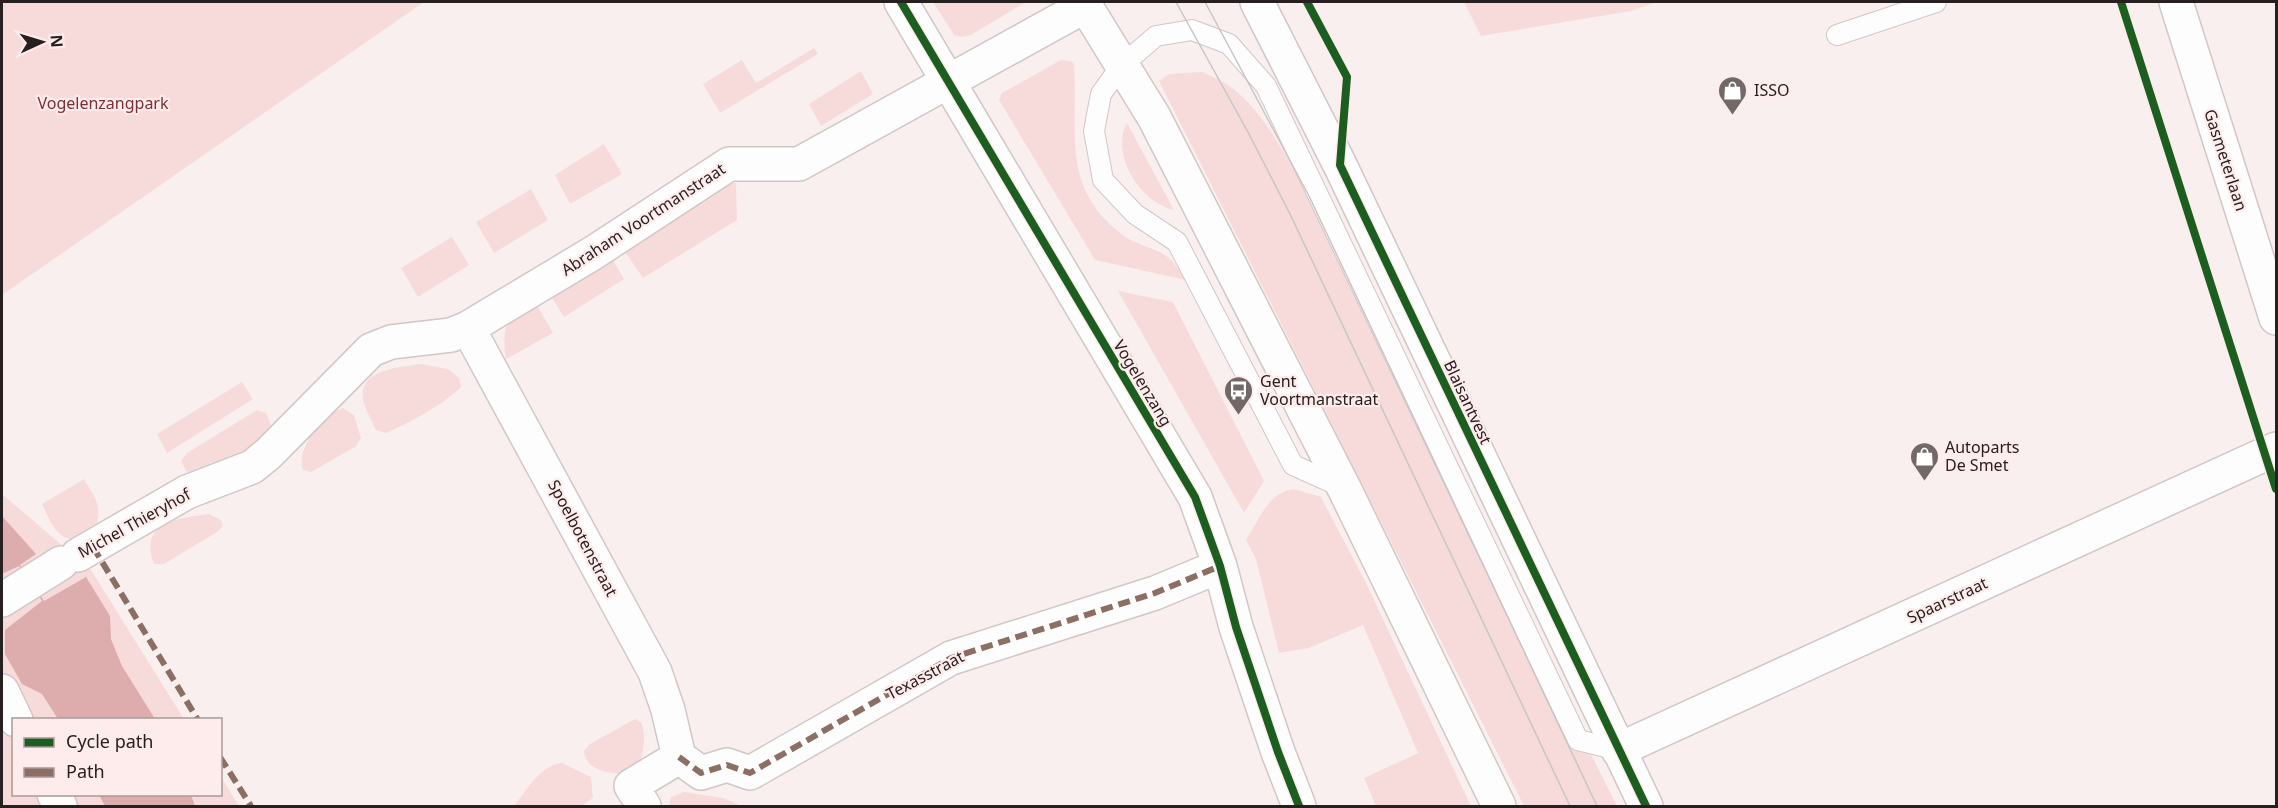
<svg xmlns="http://www.w3.org/2000/svg" width="2278" height="808" viewBox="0 0 2278 808" font-family="'Noto Sans',sans-serif">
  <style>
    .green { fill: #f7dbdb }
    .water { fill: #ddadad }
    .lines { fill: none; stroke-linecap: round; stroke-linejoin: round }
    .service-casing { stroke: #d1c7c7; stroke-width: 22 }
    .minor-casing { stroke: #d1c7c7; stroke-width: 36 }
    .secondary-casing { stroke: #d1c7c7; stroke-width: 36 }
    .primary-casing { stroke: #d1c7c7; stroke-width: 36 }
    .service { stroke: #fefdfd; stroke-width: 20 }
    .minor { stroke: #fefdfd; stroke-width: 33 }
    .secondary { stroke: #fefdfd; stroke-width: 33 }
    .primary { stroke: #fefdfd; stroke-width: 33 }
    .tram { stroke: #c8c5c5; stroke-width: 1.5 }
    .quiet { stroke: #8d6e63; stroke-width: 6; stroke-dasharray: 12 6; stroke-linecap: butt }
    .cycleway-casing { stroke: #feebeb; stroke-width: 11 }
    .cycleway { stroke: #1b5e20; stroke-width: 8 }
    .labels { text-anchor: middle; stroke-width: 4.5; stroke-linejoin: round; paint-order: stroke }
    .poi-label { font-size: 16px; fill: #282020; stroke: #feebeb; text-anchor: start }
    .park-label { font-size: 16px; fill: #7c2f35; stroke: #feebeb }
    .street-label { font-size: 16px; fill: #282020; stroke: #feebeb }
  </style>
  <rect width="100%" height="100%" fill="#faefef"/>
  <path class="green" d="M 2,2 L 424,2 L 2,295 Z
    M 933,2 L 1026,2 L 971,35 L 962,37 L 954,35 Z
    M 1464,2 L 1657,2 L 1631,11 L 1481,36 Z
    M 814,48 L 818,54 L 720,113 L 703,84 L 742,60 L 756,83 Z
    M 1061,60 L 1071,61 L 1074,64 C 1079,133 1059,188 1124,236 C 1136,245 1153,247 1165,255 C 1174,261 1180,271 1186,280 L 1095,260 L 999,100 L 1002,93 Z
    M 861,71 L 873,94 L 821,126 L 809,104 Z
    M 1202,72 C 1209,75 1216,78 1223,82 C 1259,102 1289,161 1309,196 L 1617,806 L 1524,806 L 1159,81 L 1169,74 Z
    M 1127,123 L 1174,210 C 1142,204 1109,155 1127,123 Z
    M 604,144 L 622,174 L 570,204 L 555,175 Z
    M 736,183 L 737,220 L 643,278 L 621,246 L 717,185 Z
    M 531,189 L 548,220 L 494,253 L 476,222 Z
    M 452,237 L 469,265 L 418,297 L 401,268 Z
    M 609,253 L 624,279 L 564,317 L 547,290 Z
    M 1118,291 L 1173,302 L 1264,481 L 1244,513 Z
    M 534,300 L 553,333 L 506,359 C 503,343 503,321 517,309 C 522,305 529,303 534,300 Z
    M 421,364 L 448,369 L 459,378 L 461,387 C 443,405 409,423 386,433 L 376,430 C 371,420 365,409 363,399 C 358,369 401,367 421,364 Z
    M 242,382 L 253,399 L 167,453 L 157,434 Z
    M 343,408 L 354,415 L 361,438 L 355,447 L 311,472 L 303,470 C 295,449 324,414 343,408 Z
    M 257,410 L 266,413 L 271,425 C 255,454 219,468 187,472 L 181,461 L 187,453 Z
    M 84,479 C 93,495 102,504 97,523 L 70,539 C 54,535 49,518 42,504 Z
    M 1294,489 L 1321,497 L 1365,581 L 1471,806 L 1376,806 L 1364,778 L 1418,753 L 1363,625 L 1309,648 L 1279,653 L 1256,559 L 1246,540 C 1259,520 1268,492 1294,489 Z
    M 2,494 L 91,570 L 184,719 L 14,720 L 14,794 L 220,794 L 221,777 L 239,806 L 2,806 Z
    M 209,514 L 221,520 L 223,526 L 217,532 L 164,564 L 154,564 C 138,522 179,518 209,514 Z
    M 635,719 L 641,722 C 647,737 643,755 638,769 C 622,777 586,775 584,751 L 590,744 Z
    M 562,763 L 591,777 L 593,798 L 581,806 L 514,806 C 527,790 540,765 562,763 Z
    M 684,792 L 723,798 L 742,806 L 669,806 L 671,797 Z"/>
  <path class="water" d="M 2,516 L 36,554 L 20,565 L 44,601 L 86,577 L 110,616 L 111,639 L 122,666 L 155,719 L 58,719 L 42,694 L 22,684 L 5,654 L 5,630 L 42,601 L 19,566 L 2,574 Z
    M 99,795 L 191,795 L 195,806 L 105,806 Z"/>
  <g class="lines">
    <defs>
      <path id="service" d="M 1837,35 L 1936,2
        M 1344,488 L 1293,465 L 1177,242 L 1135,214 L 1103,180 L 1094,131 L 1101,94 L 1121,66 L 1156,36 L 1192,30 L 1229,44 L 1266,86 L 1578,740 L 1618,750"/>
      <path id="minor" d="M 901,2 L 1195,497 L 1220,566 L 1236,627 L 1278,752 L 1299,806
        M 468,328 L 655,672 L 668,710 L 679,757
        M 78,555 L 187,492 L 252,467 L 268,454 L 371,350 L 391,342 L 451,335 L 468,328 L 593,253 L 729,164 L 799,164 L 1085,6
        M 2,600 L 61,563
        M 2,691 L 16,720
        M 1618,750 L 2276,449
        M 679,757 L 701,773 L 727,765 L 750,773 L 951,658 L 1155,593 L 1220,566
        M 54,794 L 60,806
        M 644,806 L 631,786 L 679,757"/>
      <path id="secondary" d="M 1083,2 L 1154,117 L 1344,488 L 1499,806
        M 1257,2 L 1340,165 L 1646,806"/>
      <path id="primary" d="M 2176,2 L 2276,318"/>
    </defs>
    <use href="#service" class="service-casing"/>
    <use href="#minor" class="minor-casing"/>
    <use href="#secondary" class="secondary-casing"/>
    <use href="#primary" class="primary-casing"/>
    <use href="#service" class="service"/>
    <use href="#minor" class="minor"/>
    <use href="#secondary" class="secondary"/>
    <use href="#primary" class="primary"/>
    <path class="tram" d="M 1176,2 L 1249,134 L 1290,214 L 1570,806
      M 1205,2 L 1309,196 L 1597,806"/>
    <path class="quiet" d="M 93,547 L 198,720
      M 220,757 L 251,806
      M 679,757 L 701,773 L 727,765 L 750,773 L 951,658 L 1155,593 L 1220,566"/>
    <defs>
      <path id="cycleway" d="M 901,2 L 1195,497 L 1220,566 L 1236,627 L 1278,752 L 1299,806
        M 1307,2 L 1347,77 L 1340,165 L 1646,806
        M 2121,2 L 2276,489"/>
    </defs>
    <use href="#cycleway" class="cycleway-casing"/>
    <use href="#cycleway" class="cycleway"/>
  </g>
  <defs>
    <symbol id="shop-pin" viewBox="-11 -11 22 30"><path d="M0 17L-7.5 6A9.5 9.5 0 1 1 7.5 6Z" fill="#726868" stroke="#feebeb"/><path d="M-5-2.5h2.3a2.7 3.5 0 0 1 5.4 0H5L5.5 6h-11ZM-1.5-2.5h3a1.5 2.3 0 0 0-3 0Z" fill="#fff"/></symbol>
    <symbol id="bus-pin" viewBox="-11 -11 22 30"><path d="M0 17L-7.5 6A9.5 9.5 0 1 1 7.5 6Z" fill="#726868" stroke="#feebeb"/><path d="M-5-6H5V4H4V6H2V4H-2V6H-4V4H-5ZM-3.5-4V0h7V-4ZM-3.5 1.2v1.5H-2V1.2ZM2 1.2v1.5H3.5V1.2Z" fill="#fff"/></symbol>
  </defs>
  <g fill-rule="evenodd">
    <use href="#shop-pin" x="1716" y="74" width="33" height="45"/>
    <use href="#bus-pin" x="1222" y="374" width="33" height="45"/>
    <use href="#shop-pin" x="1908" y="440" width="33" height="45"/>
  </g>
  <g class="labels">
    <g class="poi-label">
      <text x="1754" y="96">ISSO</text>
      <text x="1260" y="387">Gent<tspan x="1260" dy="18">Voortmanstraat</tspan></text>
      <text x="1945" y="453">Autoparts<tspan x="1945" dy="18">De Smet</tspan></text>
    </g>
    <g class="park-label">
      <text x="103" y="109">Vogelenzangpark</text>
    </g>
    <g class="street-label">
      <text transform="translate(2226 160) rotate(72)" y="6">Gasmeterlaan</text>
      <text transform="translate(643 219) rotate(-33)" y="6">Abraham Voortmanstraat</text>
      <text transform="translate(1143 383) rotate(59)" y="6">Vogelenzang</text>
      <text transform="translate(1468 402) rotate(65)" y="6">Blaisantvest</text>
      <text transform="translate(134 523) rotate(-29)" y="6">Michel Thieryhof</text>
      <text transform="translate(583 538) rotate(62)" y="6">Spoelbotenstraat</text>
      <text transform="translate(1947 600) rotate(-25)" y="6">Spaarstraat</text>
      <text transform="translate(925 675) rotate(-28)" y="6">Texasstraat</text>
    </g>
  </g>
  <rect width="2278" height="808" fill="none" stroke="#282020" stroke-width="6"/>
  <rect x="12" y="718" width="210" height="78" fill="#feebeb" stroke="#a89a9a" stroke-width="1.5"/>
  <rect x="24" y="738" width="30" height="9" fill="#1b5e20" stroke="#a89a9a" stroke-width="1.5"/>
  <text x="66" y="748" font-size="18" fill="#282020">Cycle path</text>
  <rect x="24" y="768" width="30" height="9" fill="#8d6e63" stroke="#a89a9a" stroke-width="1.5"/>
  <text x="66" y="778" font-size="18" fill="#282020">Path</text>
  <g transform="translate(42 42) rotate(86)" stroke="#feebeb" stroke-width="4.5" paint-order="stroke">
  <path d="M0-4.5L10 22L0 15L-10 22Z" fill="#282020"/>
  <text y="-9" font-size="16" font-weight="bold" text-anchor="middle" fill="#282020">N</text>
  </g>
</svg>
